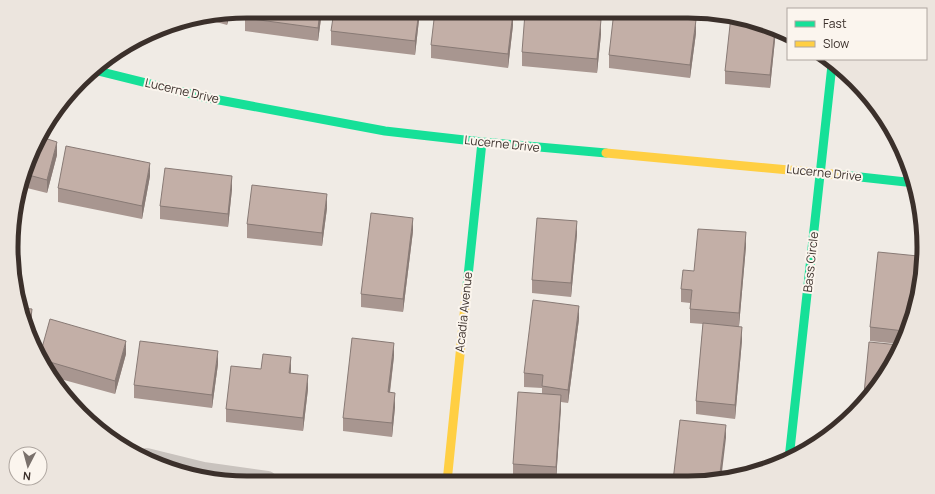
<svg xmlns="http://www.w3.org/2000/svg" width="935" height="494" viewBox="0 0 935 494" font-family="Manrope,sans-serif">
  <style>
    .lines { fill: none; stroke-linecap: round; stroke-linejoin: round }
    .street { stroke: #c9c3be; stroke-width: 22 }
    .fast { stroke: #16e098; stroke-width: 9 }
    .slow { stroke: #ffcf43; stroke-width: 9 }
    .wall { fill: #a89690 }
    .shaded-wall { fill: #887a75 }
    .building { fill: #c3afa7; stroke: #887a75 }
    .labels { text-anchor: middle; stroke-width: 4; stroke-linejoin: round; paint-order: stroke }
    .street-label { font-size: 12px; fill: #3b302b; stroke: #fbf5ee }
    .rim { fill: none; stroke: #3b302b; stroke-width: 5 }
  </style>
  <rect width="100%" height="100%" fill="#f0ebe5"/>
  <g class="lines">
    <path class="street" d="M 146,459 L 203,473 L 267,482"/>
    <path class="fast" d="M 94,70 L 203,97 L 385,131 L 482,142 L 606,153
      M 842,175 L 915,183
      M 467,286 L 482,142
      M 789,459 L 832,65"/>
    <path class="slow" d="M 606,153 L 842,175
      M 447,482 L 467,286"/>
  </g>
  <path class="wall" d="M 246,11 L 322,11 L 318,41 L 245,31 L 245,18 Z
    M 420,11 L 415,55 L 331,45 L 331,31 Z
    M 230,14 L 227,25 L 202,18 Z
    M 749,19 L 776,30 L 770,88 L 725,84 L 725,71 Z
    M 513,25 L 508,68 L 431,58 L 431,45 Z
    M 696,33 L 690,78 L 609,68 L 609,55 Z
    M 601,34 L 597,73 L 522,66 L 522,52 Z
    M 41,137 L 57,155 L 47,193 L 19,186 Z
    M 150,176 L 142,219 L 58,202 L 58,188 Z
    M 232,189 L 228,227 L 160,219 L 160,206 Z
    M 327,208 L 322,246 L 247,238 L 247,224 Z
    M 413,231 L 403,312 L 361,307 L 361,294 Z
    M 577,234 L 571,297 L 532,293 L 532,280 Z
    M 746,246 L 739,326 L 742,340 L 735,419 L 696,414 L 696,401 L 703,324 L 690,323 L 690,303 L 681,302 L 681,289 Z
    M 918,269 L 916,282 L 920,283 L 900,344 L 870,341 L 870,327 Z
    M 579,319 L 568,403 L 561,402 L 556,481 L 513,477 L 513,464 L 542,394 L 542,388 L 524,387 L 524,373 Z
    M 126,354 L 115,394 L 53,377 L 40,355 Z
    M 394,356 L 390,393 L 395,407 L 392,437 L 343,431 L 343,418 Z
    M 218,364 L 212,408 L 134,398 L 134,385 Z
    M 291,370 L 290,373 L 308,389 L 303,431 L 226,422 L 226,409 Z"/>
  <path class="shaded-wall" d="M 320,11 L 322,11 L 318,41 L 318,28 Z
    M 419,11 L 420,11 L 415,55 L 415,41 Z
    M 513,12 L 513,25 L 508,68 L 508,54 Z
    M 227,14 L 230,14 L 227,25 Z
    M 601,20 L 601,34 L 597,73 L 597,59 Z
    M 696,20 L 696,33 L 690,78 L 690,65 Z
    M 775,30 L 776,30 L 770,88 L 770,75 Z
    M 57,142 L 57,155 L 47,193 L 47,180 Z
    M 150,163 L 150,176 L 142,219 L 142,206 Z
    M 232,176 L 232,189 L 228,227 L 228,214 Z
    M 21,182 L 21,186 L 18,197 L 19,186 Z
    M 327,194 L 327,208 L 322,246 L 322,233 Z
    M 413,218 L 413,231 L 403,312 L 403,299 Z
    M 577,221 L 577,234 L 571,297 L 571,283 Z
    M 746,232 L 746,246 L 739,326 L 739,313 Z
    M 918,256 L 918,269 L 914,295 L 914,282 Z
    M 579,306 L 579,319 L 568,403 L 568,390 Z
    M 32,309 L 32,323 L 30,339 L 29,336 Z
    M 742,327 L 742,340 L 735,419 L 735,405 Z
    M 126,341 L 126,354 L 115,394 L 115,381 Z
    M 394,343 L 394,356 L 388,406 L 388,392 Z
    M 218,351 L 218,364 L 212,408 L 212,395 Z
    M 291,357 L 291,370 L 289,387 L 289,373 Z
    M 308,375 L 308,389 L 303,431 L 303,418 Z
    M 395,393 L 395,407 L 392,437 L 392,423 Z
    M 561,395 L 561,409 L 556,481 L 556,467 Z
    M 726,425 L 726,438 L 721,480 L 719,481 Z"/>
  <path class="building" d="M 246,11 L 320,11 L 318,28 L 245,18 Z
    M 334,11 L 419,11 L 415,41 L 331,31 Z
    M 435,11 L 508,11 L 513,12 L 508,54 L 431,45 Z
    M 614,11 L 628,11 L 696,20 L 690,65 L 609,55 Z
    M 525,13 L 601,20 L 597,59 L 522,52 Z
    M 731,16 L 749,19 L 775,30 L 770,75 L 725,71 Z
    M 41,137 L 57,142 L 47,180 L 25,174 Z
    M 66,146 L 150,163 L 142,206 L 58,188 Z
    M 165,168 L 232,176 L 228,214 L 160,206 Z
    M 252,185 L 327,194 L 322,233 L 247,224 Z
    M 371,213 L 413,218 L 403,299 L 361,294 Z
    M 537,218 L 577,221 L 571,283 L 532,280 Z
    M 698,229 L 746,232 L 739,313 L 690,309 L 692,290 L 681,289 L 683,270 L 694,271 Z
    M 878,252 L 918,256 L 914,282 L 920,283 L 904,331 L 870,327 Z
    M 533,300 L 579,306 L 568,390 L 542,386 L 543,375 L 524,373 Z
    M 22,308 L 32,309 L 29,336 Z
    M 50,319 L 126,341 L 115,381 L 43,360 L 40,355 Z
    M 703,323 L 742,327 L 735,405 L 696,401 Z
    M 352,338 L 394,343 L 388,392 L 395,393 L 392,423 L 343,418 Z
    M 140,341 L 218,351 L 212,395 L 134,385 Z
    M 869,342 L 899,345 L 892,365 L 865,403 L 863,404 Z
    M 263,354 L 291,357 L 289,373 L 308,375 L 303,418 L 226,409 L 231,366 L 261,369 Z
    M 518,392 L 561,395 L 556,467 L 513,464 Z
    M 680,420 L 726,425 L 719,481 L 673,481 Z
    M 505,479 L 539,482 L 505,482 Z"/>
  <g class="labels">
    <g class="street-label">
      <text transform="translate(182 91) rotate(13)" y="4">Lucerne Drive</text>
      <text transform="translate(502 144) rotate(6)" y="4">Lucerne Drive</text>
      <text transform="translate(824 173) rotate(6)" y="4">Lucerne Drive</text>
      <text transform="translate(811 262) rotate(-84)" y="4">Bass Circle</text>
      <text transform="translate(464 312) rotate(-84)" y="4">Acadia Avenue</text>
    </g>
  </g>
  <path d="M0 0H935V494H0ZM247 18H688A229 229 0 0 1 917 247V247A229 229 0 0 1 688 476H247A229 229 0 0 1 18 247V247A229 229 0 0 1 247 18Z" fill="#ece5de" fill-rule="evenodd"/>
  <path class="rim" d="M247 18H688A229 229 0 0 1 917 247V247A229 229 0 0 1 688 476H247A229 229 0 0 1 18 247V247A229 229 0 0 1 247 18Z"/>
  <rect x="787" y="8" width="140" height="52" fill="#fbf5ee" stroke="#aea6a0"/>
  <rect x="795" y="21" width="20" height="6" fill="#16e098" stroke="#aea6a0"/>
  <text x="823" y="28" font-size="12" fill="#3b302b">Fast</text>
  <rect x="795" y="41" width="20" height="6" fill="#ffcf43" stroke="#aea6a0"/>
  <text x="823" y="48" font-size="12" fill="#3b302b">Slow</text>
  <g transform="translate(28 466) rotate(186)"><circle r="19" fill="#fbf5ee" stroke="#aea6a0"/>
  <path d="M0-3L7 15L0 10L-7 15Z" fill="#7a716c"/>
  <text y="-6" font-size="11" font-weight="bold" text-anchor="middle" fill="#3b302b">N</text>
  </g>
</svg>
